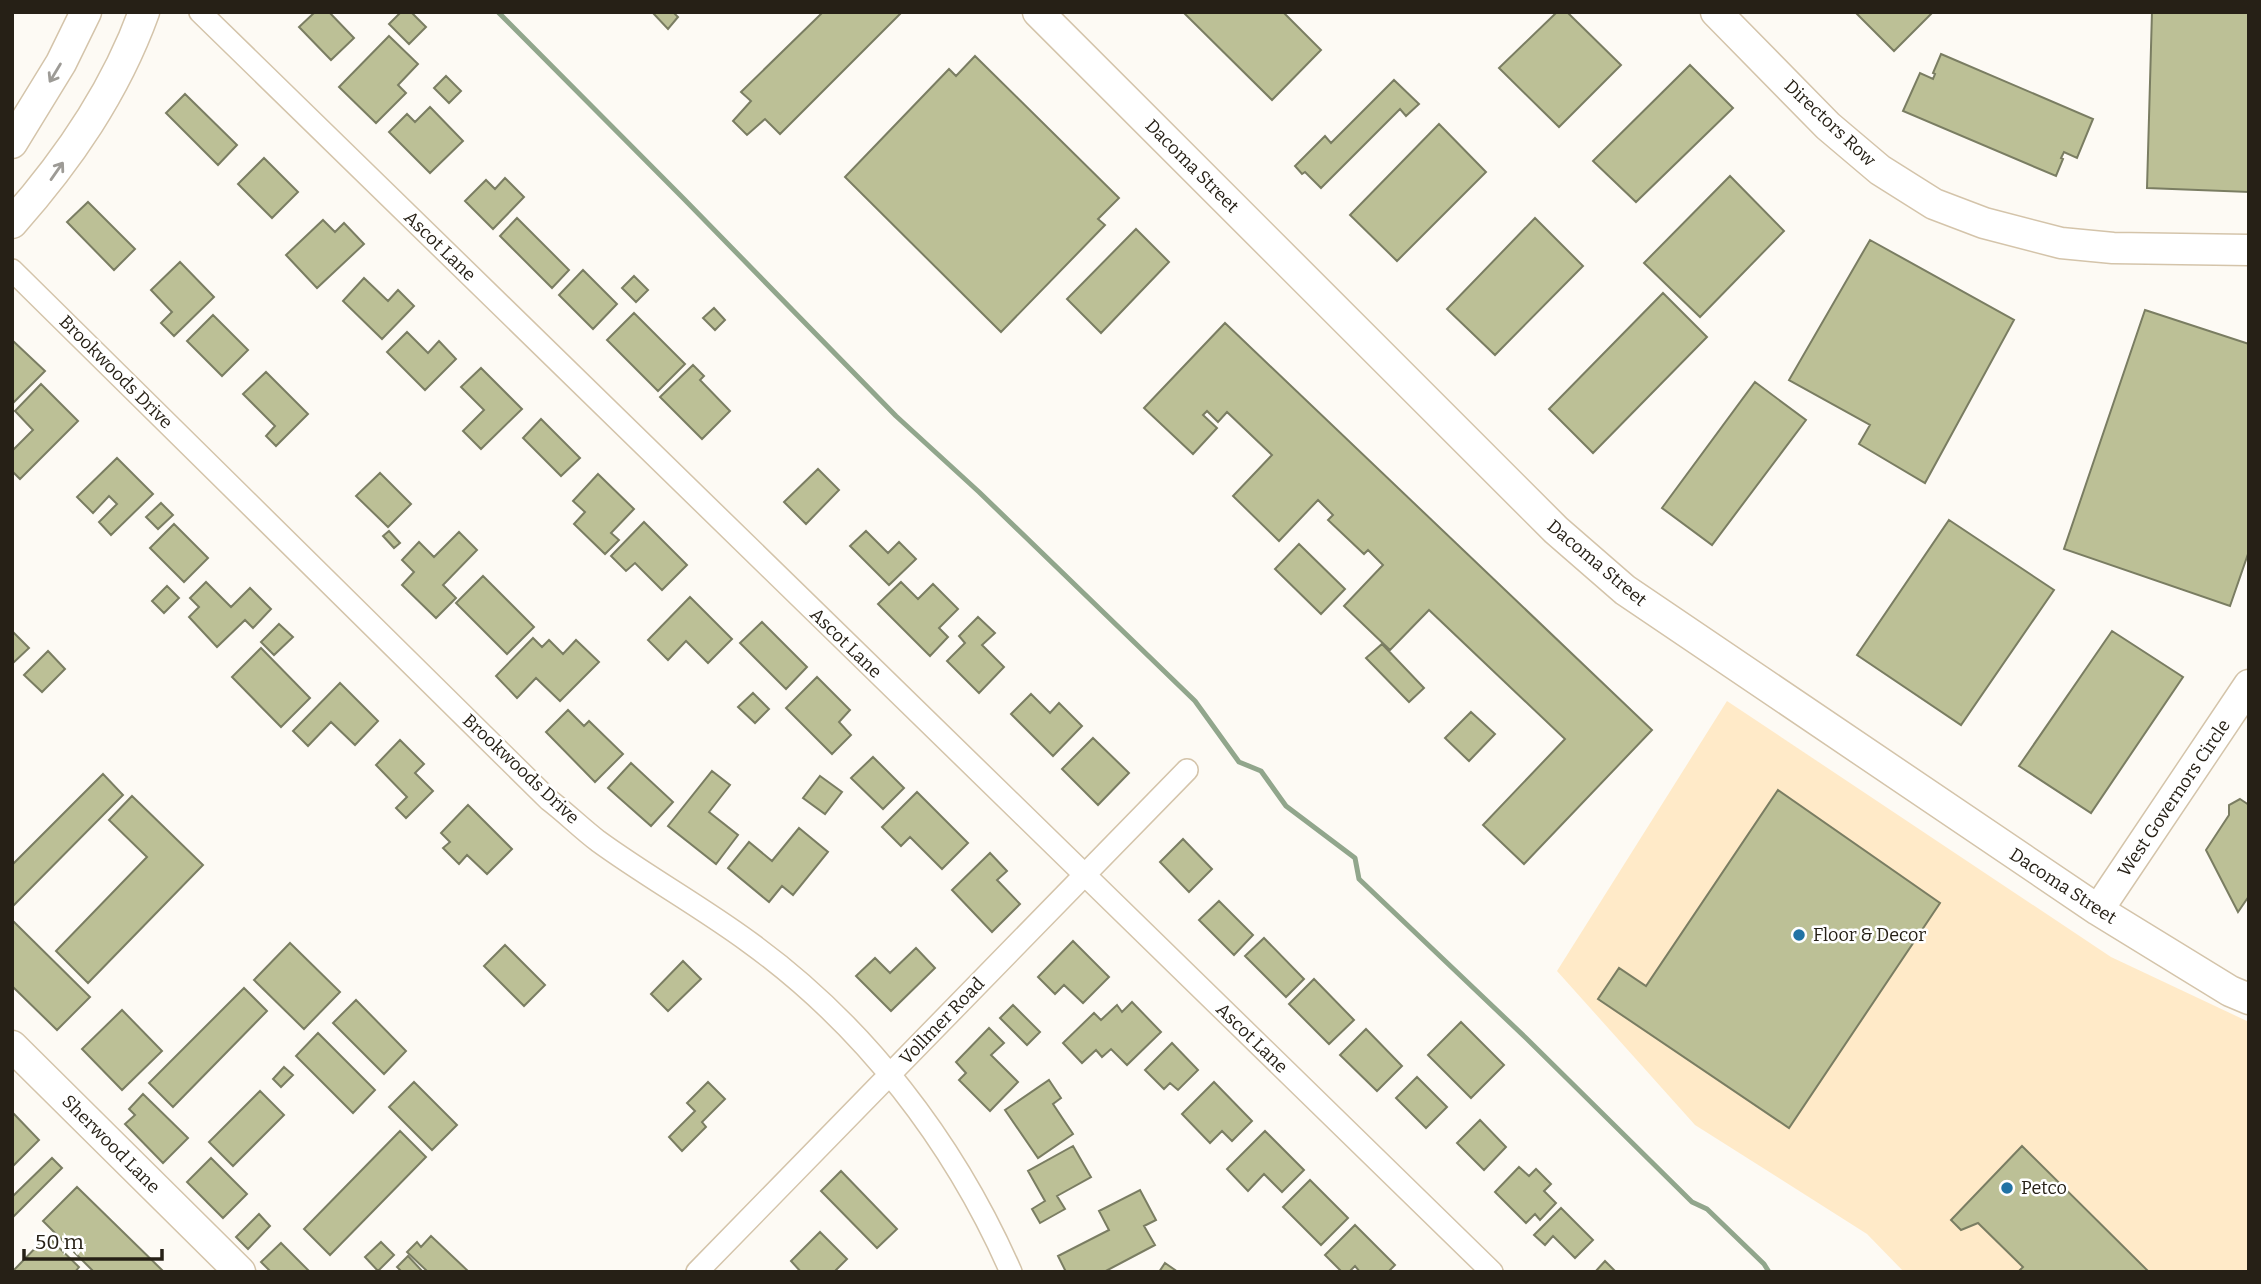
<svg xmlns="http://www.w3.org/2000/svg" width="2261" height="1284" viewBox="0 0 2261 1284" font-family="Bitter,serif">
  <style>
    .built { fill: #ffeac8 }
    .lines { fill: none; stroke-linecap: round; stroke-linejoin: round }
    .stream { stroke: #91a68c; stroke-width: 5 }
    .building { fill: #bcc096; stroke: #7a7d62; stroke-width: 2 }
    .street-casing { stroke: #d4c4aa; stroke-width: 24 }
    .secondary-casing { stroke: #d4c4aa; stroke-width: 33 }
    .street { stroke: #fff; stroke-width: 21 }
    .secondary { stroke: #fff; stroke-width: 30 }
    .oneway { stroke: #9d9b96 }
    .poi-dot { fill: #2173a4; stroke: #fff; stroke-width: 2.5 }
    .labels { text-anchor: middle; stroke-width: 5; stroke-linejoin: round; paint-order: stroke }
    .street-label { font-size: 18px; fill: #262016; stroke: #fff }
    .poi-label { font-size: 18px; fill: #262016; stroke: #fff; text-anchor: start }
  </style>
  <rect width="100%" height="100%" fill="#fdfaf4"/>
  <path class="built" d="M 1727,701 L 2111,957 L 2249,1022 L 2249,1272 L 1904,1272 L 1867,1234 L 1695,1125 L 1557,971 Z"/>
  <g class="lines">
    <path class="stream" d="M 498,12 L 684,199 L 896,416 L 979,492 L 1195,701 L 1239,762 L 1261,771 L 1286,806 L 1355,858 L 1359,879 L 1526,1038 L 1692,1202 L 1707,1209 L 1764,1264 L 1769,1272"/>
  </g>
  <path class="building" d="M 315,12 L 329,12 L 354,38 L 331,60 L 299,27 Z
    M 401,12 L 411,12 L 426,27 L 409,44 L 389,24 Z
    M 652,12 L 673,12 L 678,17 L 668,29 Z
    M 823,12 L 902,12 L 780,134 L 765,119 L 747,135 L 733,121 L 751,101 L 741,92 Z
    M 1183,12 L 1283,12 L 1321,50 L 1272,100 Z
    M 1557,12 L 1567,12 L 1621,65 L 1559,127 L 1499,68 Z
    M 1855,12 L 1933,12 L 1894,51 Z
    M 2152,12 L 2249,12 L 2249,192 L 2147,188 Z
    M 389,36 L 418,64 L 398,85 L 406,93 L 376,123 L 339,87 Z
    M 1941,54 L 2093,119 L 2077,158 L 2064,152 L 2061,158 L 2063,159 L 2056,176 L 1903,111 L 1920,73 L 1933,79 L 1935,74 L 1933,73 Z
    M 975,56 L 1119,198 L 1098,219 L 1105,225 L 1001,332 L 845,177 L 949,69 L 956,76 Z
    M 1690,65 L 1733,108 L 1636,202 L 1593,161 Z
    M 446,76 L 461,91 L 449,103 L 434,88 Z
    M 1394,80 L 1419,104 L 1406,116 L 1400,109 L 1321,188 L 1305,172 L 1302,174 L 1295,166 L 1325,136 L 1331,143 Z
    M 185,94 L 237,145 L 218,165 L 166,113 Z
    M 430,107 L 463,141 L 430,173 L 389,132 L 407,114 L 415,122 Z
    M 1439,124 L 1486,172 L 1397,261 L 1350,215 Z
    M 264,158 L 298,192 L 272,218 L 238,184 Z
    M 1730,176 L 1784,231 L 1700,317 L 1644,263 Z
    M 505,178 L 524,197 L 493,229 L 465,201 L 486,180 L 495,189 Z
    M 88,202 L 135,249 L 114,270 L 67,222 Z
    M 517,218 L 569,270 L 552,288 L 500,236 Z
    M 1535,218 L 1583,266 L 1495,355 L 1447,309 Z
    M 323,220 L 335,232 L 344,223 L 364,244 L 317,288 L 286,255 Z
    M 1136,229 L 1169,262 L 1101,333 L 1067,299 Z
    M 1870,240 L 2014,320 L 1925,483 L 1859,444 L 1870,425 L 1789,380 Z
    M 180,262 L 214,297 L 174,336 L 161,323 L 172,312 L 151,290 Z
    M 583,270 L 617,304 L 593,329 L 559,295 Z
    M 634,276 L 648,290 L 636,302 L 622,288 Z
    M 364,278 L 388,301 L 398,290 L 414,306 L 382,339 L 343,301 Z
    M 1663,293 L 1707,337 L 1593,453 L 1549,409 Z
    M 714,308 L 725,320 L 715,330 L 703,318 Z
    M 2145,310 L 2249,344 L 2249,551 L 2230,606 L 2064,549 Z
    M 634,313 L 685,364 L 658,391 L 607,340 Z
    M 213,315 L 248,350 L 222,376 L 187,341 Z
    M 1225,323 L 1652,730 L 1524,864 L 1483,825 L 1565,739 L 1429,610 L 1390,650 L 1344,606 L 1383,565 L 1368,550 L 1364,554 L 1328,520 L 1333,515 L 1318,500 L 1279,541 L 1233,496 L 1272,455 L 1227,412 L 1218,422 L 1207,411 L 1203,415 L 1217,428 L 1193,454 L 1144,408 Z
    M 407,332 L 428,353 L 439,341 L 456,359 L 425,390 L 387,352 Z
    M 12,340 L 45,371 L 12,404 Z
    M 693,365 L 704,376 L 700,380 L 730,411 L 702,439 L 660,397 Z
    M 481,368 L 522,409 L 481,449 L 463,431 L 484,410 L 461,387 Z
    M 266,372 L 308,414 L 276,446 L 266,436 L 275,426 L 243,394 Z
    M 1755,382 L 1806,420 L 1712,545 L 1662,508 Z
    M 41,384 L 78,421 L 20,479 L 12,471 L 12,451 L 33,430 L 15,411 Z
    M 541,419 L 580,458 L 561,476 L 523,438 Z
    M 117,458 L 153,494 L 111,535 L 99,522 L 117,504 L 109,496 L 93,513 L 77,497 Z
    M 818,469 L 839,490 L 806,524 L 784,502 Z
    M 380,473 L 411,504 L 388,527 L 356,496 Z
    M 598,474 L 634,509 L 611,533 L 619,540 L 605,554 L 574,524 L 585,512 L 573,501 Z
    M 161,503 L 173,515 L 158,529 L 146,517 Z
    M 1949,520 L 2054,590 L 1961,725 L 1857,655 Z
    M 644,522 L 687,565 L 662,590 L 635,563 L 626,571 L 611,556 Z
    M 174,524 L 208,558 L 184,582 L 150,548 Z
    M 389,531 L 400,543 L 394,548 L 383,536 Z
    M 866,531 L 888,553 L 899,542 L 916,559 L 889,585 L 850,546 Z
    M 459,532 L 477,550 L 443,585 L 456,598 L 436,618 L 402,585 L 414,572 L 402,560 L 419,542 L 434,557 Z
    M 1299,544 L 1345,589 L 1321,614 L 1275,569 Z
    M 483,576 L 534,627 L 507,654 L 456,603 Z
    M 206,582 L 231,607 L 250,588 L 271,609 L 253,628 L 245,620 L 217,647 L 189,617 L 199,607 L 190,598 Z
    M 901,582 L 918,599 L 933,584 L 958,609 L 939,628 L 948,637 L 930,656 L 878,604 Z
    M 167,586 L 179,598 L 164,613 L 152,601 Z
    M 690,597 L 732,639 L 708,663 L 686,641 L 668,660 L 648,640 Z
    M 978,617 L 995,633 L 982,645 L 1004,667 L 979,693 L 947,661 L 965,643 L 959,636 Z
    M 762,622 L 807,667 L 786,689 L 740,643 Z
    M 279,624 L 293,637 L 274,655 L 261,642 Z
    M 12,631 L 29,648 L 12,664 Z
    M 2112,631 L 2183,677 L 2091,813 L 2019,766 Z
    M 533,638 L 542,647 L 549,640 L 563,654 L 576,640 L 599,662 L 560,701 L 536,678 L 517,698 L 496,676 Z
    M 1382,644 L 1424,688 L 1409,702 L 1366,658 Z
    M 261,648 L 310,698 L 281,727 L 232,677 Z
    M 48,651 L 65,669 L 42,692 L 24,675 Z
    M 817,677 L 850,710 L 839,722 L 851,735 L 832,754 L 786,708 Z
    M 340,683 L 378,721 L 355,745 L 331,722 L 308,746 L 293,731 Z
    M 753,693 L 769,709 L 755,723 L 738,707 Z
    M 1031,694 L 1050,713 L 1059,703 L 1082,726 L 1053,756 L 1011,714 Z
    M 568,710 L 584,726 L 589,721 L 623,754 L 595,782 L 546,732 Z
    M 1471,712 L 1495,734 L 1469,761 L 1445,738 Z
    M 1093,738 L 1129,773 L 1098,805 L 1062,769 Z
    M 400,740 L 424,764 L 415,773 L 433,791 L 406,818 L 396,808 L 407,797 L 376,765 Z
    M 873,757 L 904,788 L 883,809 L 851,778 Z
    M 631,763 L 673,802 L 651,826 L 608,788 Z
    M 712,771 L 730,785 L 709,812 L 738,835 L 716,864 L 668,826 Z
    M 103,774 L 123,795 L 12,907 L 12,865 Z
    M 820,776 L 842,792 L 825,814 L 803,798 Z
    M 1778,790 L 1940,903 L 1789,1128 L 1598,999 L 1619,968 L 1646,986 Z
    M 917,792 L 968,843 L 942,869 L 910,837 L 901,846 L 882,827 Z
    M 132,796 L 203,865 L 88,983 L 56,951 L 147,857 L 109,820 Z
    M 2240,799 L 2249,805 L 2249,896 L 2238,912 L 2206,850 L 2229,815 L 2229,805 Z
    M 468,805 L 512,849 L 487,874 L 467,855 L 459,864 L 443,848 L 450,842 L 441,833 Z
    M 799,828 L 828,852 L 793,895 L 782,886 L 769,902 L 728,868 L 749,842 L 772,861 Z
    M 1183,839 L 1212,869 L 1189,892 L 1160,862 Z
    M 990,853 L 1007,871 L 997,880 L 1020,904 L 992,932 L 952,890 Z
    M 1219,901 L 1253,935 L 1234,955 L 1199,920 Z
    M 12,920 L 90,997 L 57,1030 L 12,986 Z
    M 1264,938 L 1304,979 L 1286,997 L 1245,956 Z
    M 1073,941 L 1109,977 L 1083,1003 L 1064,985 L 1055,994 L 1038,977 Z
    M 290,943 L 340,992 L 304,1029 L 254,980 Z
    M 505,945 L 545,985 L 524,1006 L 484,966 Z
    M 916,948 L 935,968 L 891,1011 L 856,976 L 875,958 L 890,973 Z
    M 683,961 L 701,979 L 668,1011 L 651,994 Z
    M 1314,979 L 1354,1020 L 1329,1044 L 1289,1004 Z
    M 244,988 L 267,1011 L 173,1107 L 149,1083 Z
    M 356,1000 L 406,1051 L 384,1074 L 333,1023 Z
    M 1132,1002 L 1161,1032 L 1127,1065 L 1111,1049 L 1102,1057 L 1096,1050 L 1082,1063 L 1063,1043 L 1094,1013 L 1101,1020 L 1117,1005 L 1122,1012 Z
    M 1013,1005 L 1040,1032 L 1027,1045 L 1000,1018 Z
    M 122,1010 L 162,1051 L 122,1090 L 82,1049 Z
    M 1461,1022 L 1504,1065 L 1471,1098 L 1428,1055 Z
    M 989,1028 L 1004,1043 L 991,1055 L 1018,1082 L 990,1111 L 959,1080 L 966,1073 L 956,1062 Z
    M 1366,1029 L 1402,1066 L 1377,1091 L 1340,1055 Z
    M 318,1033 L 375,1090 L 353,1113 L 296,1056 Z
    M 1172,1043 L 1198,1070 L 1178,1090 L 1170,1083 L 1164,1089 L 1145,1070 Z
    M 284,1067 L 293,1075 L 281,1087 L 273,1079 Z
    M 1417,1077 L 1447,1107 L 1426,1128 L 1396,1098 Z
    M 1049,1080 L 1061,1098 L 1053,1104 L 1073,1134 L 1038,1158 L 1005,1110 Z
    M 414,1082 L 457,1125 L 432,1150 L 389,1107 Z
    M 708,1082 L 725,1099 L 702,1122 L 706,1127 L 682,1151 L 669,1137 L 695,1111 L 687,1103 Z
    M 1214,1082 L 1252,1121 L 1232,1141 L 1222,1131 L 1210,1143 L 1182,1114 Z
    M 260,1091 L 284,1115 L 233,1166 L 209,1142 Z
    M 143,1094 L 188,1138 L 163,1163 L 125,1124 L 135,1115 L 129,1109 Z
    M 14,1114 L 39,1140 L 12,1167 L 12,1115 Z
    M 1480,1120 L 1506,1147 L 1484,1170 L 1457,1143 Z
    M 400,1131 L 426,1157 L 330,1255 L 304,1229 Z
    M 1265,1131 L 1304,1170 L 1282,1192 L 1264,1174 L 1248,1191 L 1227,1169 Z
    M 1073,1146 L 1091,1177 L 1057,1196 L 1065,1209 L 1040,1223 L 1032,1209 L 1045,1201 L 1028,1171 Z
    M 2022,1146 L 2149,1272 L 2018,1272 L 2023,1267 L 1978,1223 L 1961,1230 L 1951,1220 Z
    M 52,1158 L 62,1168 L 12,1218 L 12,1197 Z
    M 211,1158 L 247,1194 L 223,1218 L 187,1182 Z
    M 1519,1167 L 1529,1176 L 1536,1169 L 1551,1184 L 1544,1191 L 1556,1203 L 1540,1220 L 1535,1214 L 1526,1223 L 1495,1192 Z
    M 841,1171 L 897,1229 L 877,1248 L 821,1191 Z
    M 1310,1180 L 1348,1218 L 1321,1245 L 1283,1207 Z
    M 77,1187 L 164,1272 L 94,1272 L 43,1221 Z
    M 1140,1190 L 1156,1220 L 1144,1226 L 1155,1245 L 1104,1272 L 1066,1272 L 1058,1256 L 1109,1230 L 1099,1211 Z
    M 1561,1208 L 1593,1240 L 1575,1258 L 1553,1236 L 1545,1245 L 1534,1235 Z
    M 259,1214 L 270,1226 L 248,1249 L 236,1237 Z
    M 1355,1225 L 1395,1265 L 1388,1272 L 1360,1272 L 1355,1266 L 1349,1272 L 1342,1272 L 1325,1255 Z
    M 820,1232 L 847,1259 L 834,1272 L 801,1272 L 791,1261 Z
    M 47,1236 L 79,1267 L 75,1272 L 12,1272 Z
    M 431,1236 L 469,1272 L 428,1272 L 407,1252 L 417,1242 L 421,1247 Z
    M 381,1242 L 394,1255 L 378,1271 L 365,1257 Z
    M 281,1243 L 310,1272 L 271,1272 L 261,1262 Z
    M 408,1256 L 423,1272 L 402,1272 L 397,1267 Z
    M 1605,1261 L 1616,1272 L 1595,1272 Z
    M 1165,1263 L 1178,1272 L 1159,1272 Z"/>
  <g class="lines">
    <defs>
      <path id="street" d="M 200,12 L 1492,1272
        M 12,270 L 549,800 C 566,813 581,828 598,841 C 646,876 700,906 749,942 C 864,1025 954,1142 1011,1272
        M 697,1272 L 1187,770"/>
      <path id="secondary" d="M 1038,12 L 1556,530 L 1625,590 L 2098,910 L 2230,991 L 2249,999
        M 1716,12 L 1828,126 L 1880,170 L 1934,204 L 1984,223 L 2061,243 L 2113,248 L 2249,250
        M 12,143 L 61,63 L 86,12
        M 12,223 C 68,160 115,92 144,12
        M 2098,910 L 2249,685
        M 12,1046 L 240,1272"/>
    </defs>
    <use href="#street" class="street-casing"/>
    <use href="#secondary" class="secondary-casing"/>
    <use href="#street" class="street"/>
    <use href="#secondary" class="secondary"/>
  </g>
  <defs><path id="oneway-shaft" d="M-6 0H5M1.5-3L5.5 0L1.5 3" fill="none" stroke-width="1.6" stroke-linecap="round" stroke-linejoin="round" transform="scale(1.75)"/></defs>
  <g class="oneway">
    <use href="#oneway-shaft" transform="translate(55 73) rotate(121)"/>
    <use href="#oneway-shaft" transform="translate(57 171) rotate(-55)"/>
  </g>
  <g class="poi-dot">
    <circle cx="1799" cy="935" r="7"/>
    <circle cx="2007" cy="1188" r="7"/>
  </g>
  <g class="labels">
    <g class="street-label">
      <text transform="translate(1830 123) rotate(43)" y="6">Directors Row</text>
      <text transform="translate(1192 166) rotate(45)" y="6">Dacoma Street</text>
      <text transform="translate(440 246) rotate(44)" y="6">Ascot Lane</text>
      <text transform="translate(116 372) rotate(45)" y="6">Brookwoods Drive</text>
      <text transform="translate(1597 563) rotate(40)" y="6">Dacoma Street</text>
      <text transform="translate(846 643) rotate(44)" y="6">Ascot Lane</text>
      <text transform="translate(521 769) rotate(43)" y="6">Brookwoods Drive</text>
      <text transform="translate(2174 798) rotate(-56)" y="6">West Governors Circle</text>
      <text transform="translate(2063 886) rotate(33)" y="6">Dacoma Street</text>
      <text transform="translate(942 1021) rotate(-46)" y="6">Vollmer Road</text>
      <text transform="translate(1252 1038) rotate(44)" y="6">Ascot Lane</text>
      <text transform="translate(111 1144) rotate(45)" y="6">Sherwood Lane</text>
    </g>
    <g class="poi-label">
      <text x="1813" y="941">Floor &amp; Decor</text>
      <text x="2021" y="1194">Petco</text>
    </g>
  </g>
  <rect width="2261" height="1284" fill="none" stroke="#262016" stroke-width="28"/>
  <path d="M24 1249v10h138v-10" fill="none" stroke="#262016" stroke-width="3.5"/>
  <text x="35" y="1249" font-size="21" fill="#262016" stroke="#ffffff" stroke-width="5" paint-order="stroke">50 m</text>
</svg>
